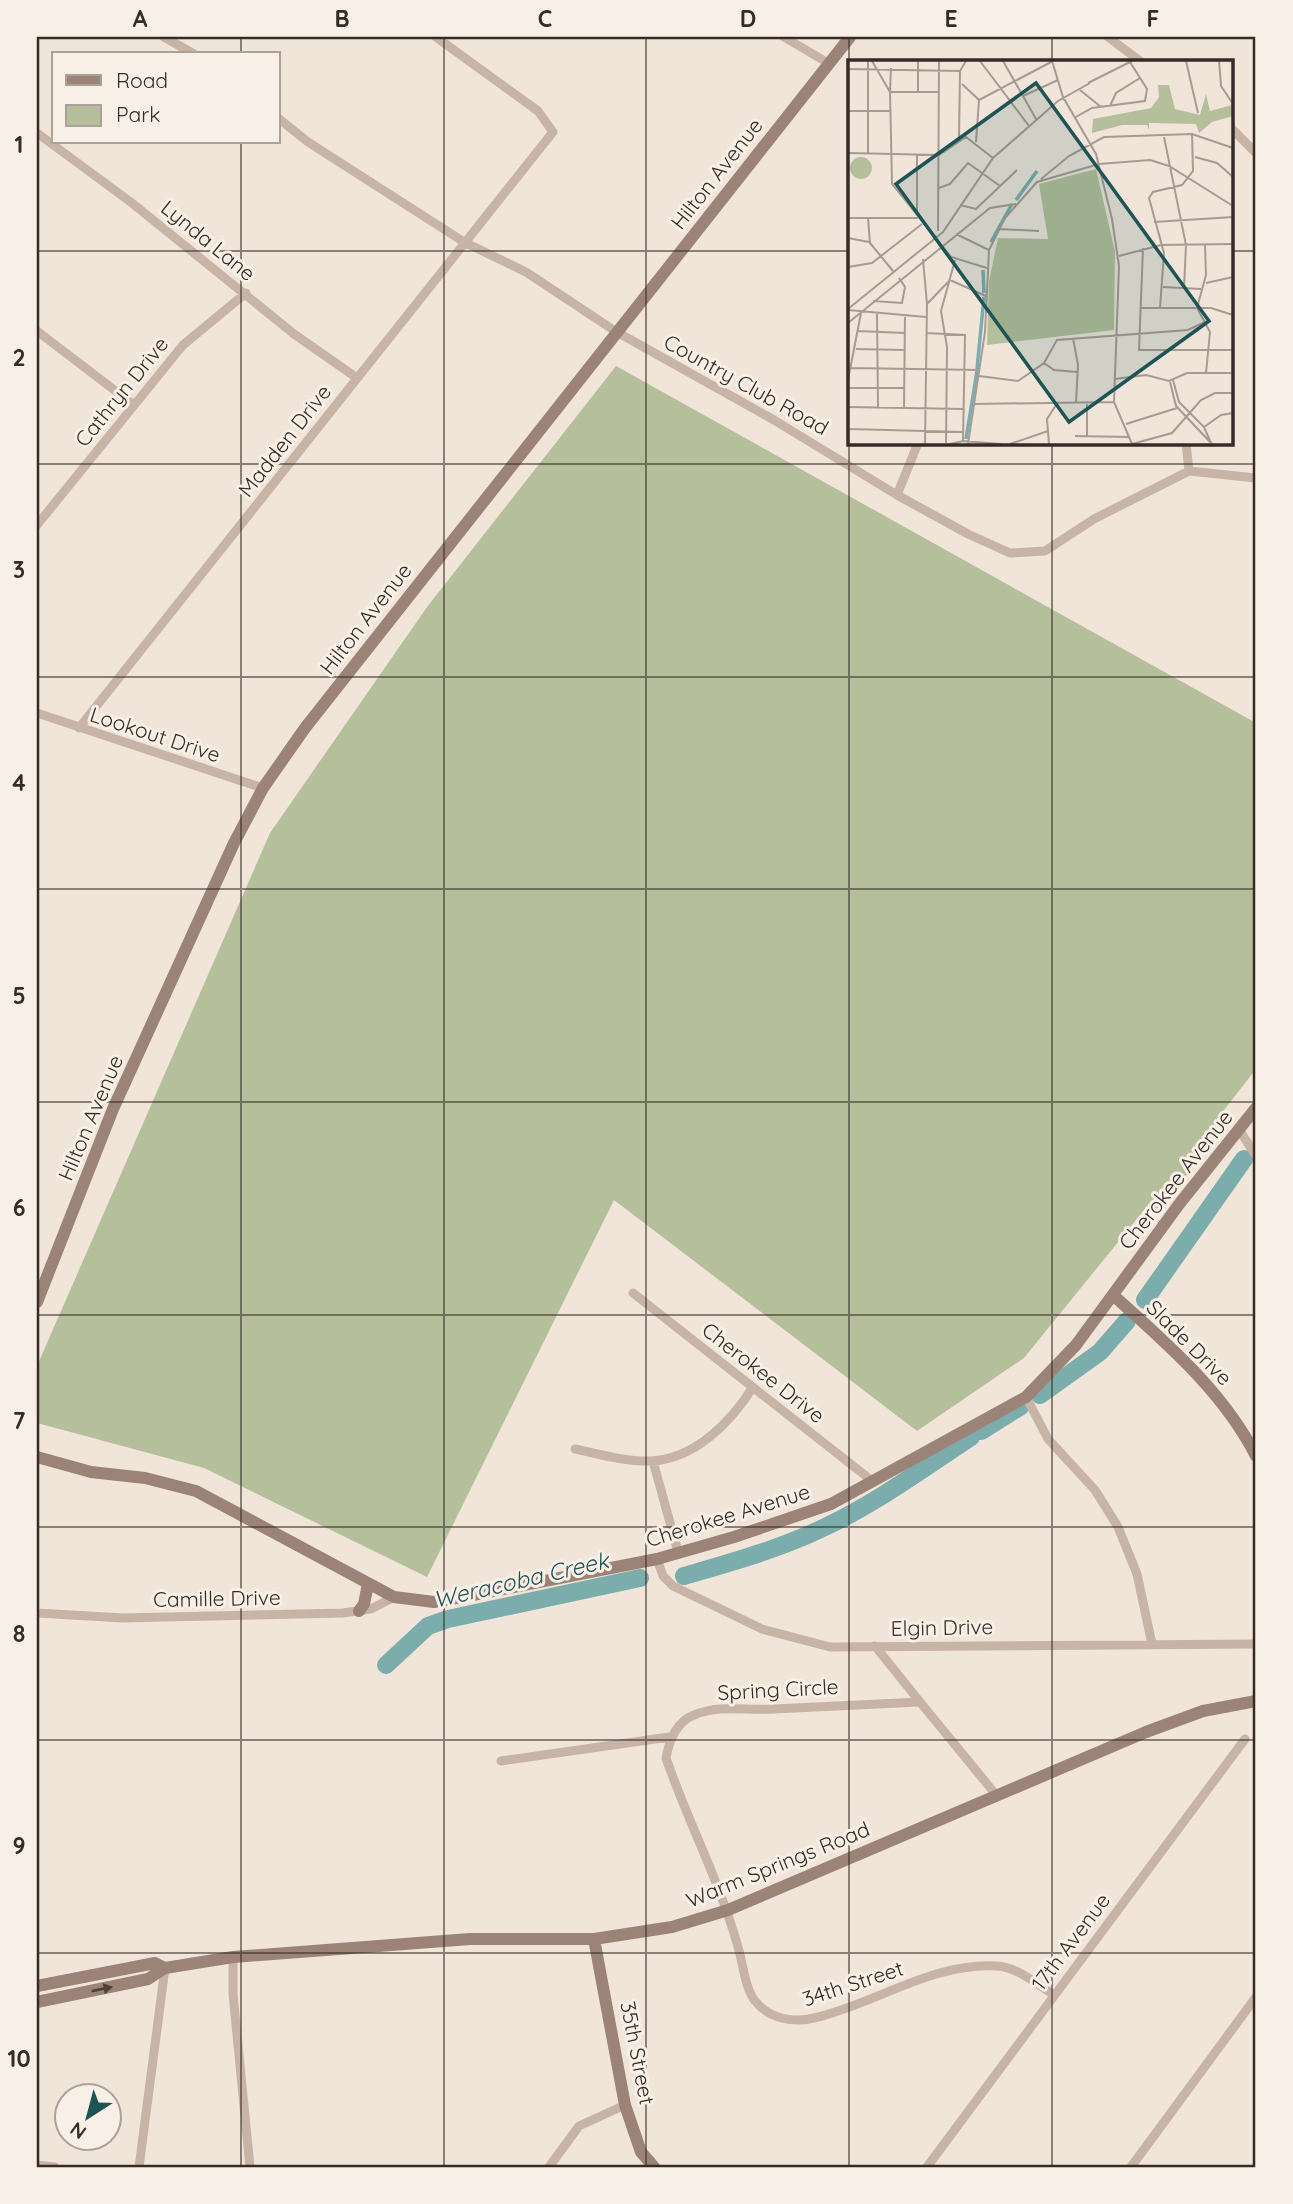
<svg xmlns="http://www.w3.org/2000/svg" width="1293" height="2204" viewBox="0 0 1293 2204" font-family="Quicksand,sans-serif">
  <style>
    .green { fill: #b5bf9b }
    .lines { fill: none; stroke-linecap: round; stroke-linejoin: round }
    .river { stroke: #7aadac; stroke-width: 18 }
    .street { stroke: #c8b4a7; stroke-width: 9 }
    .secondary { stroke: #9c8378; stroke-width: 12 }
    .oneway { fill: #4f413b }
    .grid { fill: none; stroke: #352b27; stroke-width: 2; stroke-opacity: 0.55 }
    .labels { text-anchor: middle; stroke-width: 6; stroke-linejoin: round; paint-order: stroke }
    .street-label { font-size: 21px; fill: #352b27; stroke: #f8efe6 }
    .water-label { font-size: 23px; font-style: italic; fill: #1e5455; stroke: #f8efe6 }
    .inset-river { fill: none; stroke: #7aadac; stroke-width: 3.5 }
    .inset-road { fill: none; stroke: #a69b92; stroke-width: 2 }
    .view { fill: #1e5455; fill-opacity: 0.15; stroke: #1e5455; stroke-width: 3.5 }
    .inset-edge { fill: none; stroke: #352b27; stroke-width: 3.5 }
    .neatline { fill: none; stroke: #352b27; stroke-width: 2.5 }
    .grid-label { font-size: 23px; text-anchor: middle; font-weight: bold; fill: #352b27 }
  </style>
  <rect width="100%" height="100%" fill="#f1e5da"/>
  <path class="green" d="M 616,366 L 1256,723 L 1256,1069 L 1217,1119 L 1221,1127 L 1195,1163 L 1183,1162 L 1189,1172 L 1163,1208 L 1156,1209 L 1149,1204 L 1024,1358 L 917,1431 L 614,1200 L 427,1577 L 204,1468 L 37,1423 L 37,1366 L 270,833 L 427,607 Z"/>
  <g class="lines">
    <path class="river" d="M 1145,1300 L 1244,1159
      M 1040,1395 L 1100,1352 L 1127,1321
      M 981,1431 L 1021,1406
      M 684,1576 C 732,1562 780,1549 825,1527 C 876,1503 924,1468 971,1437
      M 386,1665 L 428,1626 L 448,1619 L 640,1578"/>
    <path class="street" d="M 164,37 L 194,54
      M 784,37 L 828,63
      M 1108,37 L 1140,61
      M 278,118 L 308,142 L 464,242 L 526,272 L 615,331 L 774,420 L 897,495 L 968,534 L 1010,553 L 1045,551 L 1094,519 L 1189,471 L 1256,478
      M 1232,129 L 1256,153
      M 37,133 L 132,203 L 294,334 L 357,378
      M 37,331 L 134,405
      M 1186,443 L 1189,471
      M 897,495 L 918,443
      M 37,525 L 183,345 L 246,293
      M 37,713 L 263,788
      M 79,728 L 553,132 L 538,111 L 436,37
      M 1240,1131 L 1256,1156
      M 633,1293 L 871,1480
      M 1026,1397 L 1048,1439 L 1095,1490 L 1118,1527 L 1137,1574 L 1152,1644
      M 575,1449 C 599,1454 626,1462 651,1461 C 695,1459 731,1422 753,1387
      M 653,1461 L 678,1552
      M 657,1559 L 663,1576 L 673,1586 L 762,1629 L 830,1647 L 1256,1644
      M 37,1613 L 123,1618 L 343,1613 L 371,1609 L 394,1597
      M 875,1646 L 920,1702
      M 501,1761 L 669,1737
      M 997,1796 L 920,1702 C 871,1704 823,1707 774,1709 C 746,1711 720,1704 694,1715 C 676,1722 669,1741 666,1758 C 688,1822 720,1882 738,1947 C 743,1963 745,1990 756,2002 C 770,2019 793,2023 814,2018 C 875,2004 932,1962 997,1966 C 1017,1967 1037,1984 1054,1995
      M 233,1957 L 233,1994 L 250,2167
      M 37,2165 L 55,2167
      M 139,2167 L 165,1968
      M 549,2167 L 579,2126 L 625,2105
      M 927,2167 L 1245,1739
      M 1131,2167 L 1256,1997"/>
    <path class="secondary" d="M 1113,1295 C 1166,1343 1223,1391 1256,1456
      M 37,1302 L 113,1109 L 234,843 L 263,788 L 305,728 L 850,37
      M 37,1457 L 91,1472 L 145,1478 L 196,1491 L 394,1597 L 434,1602 L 483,1593 L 657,1559 L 734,1537 L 831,1504 L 1026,1397 L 1076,1345 L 1180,1203 L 1256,1108
      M 359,1611 L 364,1604 L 368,1584
      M 594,1939 L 625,2105 L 641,2152 L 654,2167
      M 37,1986 L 155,1963 L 165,1968
      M 37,2002 L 148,1979 L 165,1968 L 233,1957 L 470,1939 L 594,1939 L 672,1927 L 728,1910 L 1146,1732 L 1203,1711 L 1256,1701"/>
  </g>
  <defs><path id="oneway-solid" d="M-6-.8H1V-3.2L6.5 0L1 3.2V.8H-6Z" transform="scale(1.75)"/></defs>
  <use class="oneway" href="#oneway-solid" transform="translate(102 1989) rotate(-11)"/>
  <path class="grid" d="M 241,37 L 241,54M 444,37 L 444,2167M 646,37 L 646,2167M 849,37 L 849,2167M 1052,37 L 1052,61M 241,142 L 241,2167M 37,251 L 850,251M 1232,251 L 1256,251M 1052,443 L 1052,2167M 37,464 L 1256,464M 37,677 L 1256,677M 37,889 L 1256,889M 37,1102 L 1256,1102M 37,1315 L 1256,1315M 37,1527 L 1256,1527M 37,1740 L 1256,1740M 37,1953 L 1256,1953"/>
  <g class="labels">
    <g class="street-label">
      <text transform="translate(717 174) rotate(-52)" y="7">Hilton Avenue</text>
      <text transform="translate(208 241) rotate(39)" y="7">Lynda Lane</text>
      <text transform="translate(746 385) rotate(29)" y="7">Country Club Road</text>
      <text transform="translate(122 392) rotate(-51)" y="7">Cathryn Drive</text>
      <text transform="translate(285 441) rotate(-52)" y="7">Madden Drive</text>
      <text transform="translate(366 619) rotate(-52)" y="7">Hilton Avenue</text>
      <text transform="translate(155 735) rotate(18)" y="7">Lookout Drive</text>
      <text transform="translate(91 1118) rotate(-67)" y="7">Hilton Avenue</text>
      <text transform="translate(1176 1180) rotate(-52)" y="7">Cherokee Avenue</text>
      <text transform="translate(1189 1343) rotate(45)" y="7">Slade Drive</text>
      <text transform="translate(763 1373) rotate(38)" y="7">Cherokee Drive</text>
      <text transform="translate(728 1516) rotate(-17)" y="7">Cherokee Avenue</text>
      <text transform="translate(217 1599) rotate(-1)" y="7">Camille Drive</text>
      <text transform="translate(942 1628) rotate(-1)" y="7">Elgin Drive</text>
      <text transform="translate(778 1690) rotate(-3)" y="7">Spring Circle</text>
      <text transform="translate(778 1865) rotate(-22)" y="7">Warm Springs Road</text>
      <text transform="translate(1071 1942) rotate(-53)" y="7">17th Avenue</text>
      <text transform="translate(853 1984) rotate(-18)" y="7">34th Street</text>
      <text transform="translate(637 2053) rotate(79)" y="7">35th Street</text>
    </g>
    <g class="water-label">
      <text transform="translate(521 1580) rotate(-13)" y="8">Weracoba Creek</text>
    </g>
  </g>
  <g transform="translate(848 60)">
    <rect width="385" height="385" fill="#f1e5da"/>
    <path d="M 310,25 L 321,25 L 327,49 L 352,55 L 358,34 L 362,51 L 384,45 L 385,56 L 364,62 L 351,73 L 348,64 L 301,63 L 301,70 L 299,65 L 274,65 L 244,73 L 245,59 L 303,48 L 311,37 ZM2 108a11 11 0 1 1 22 0a11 11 0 1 1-22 0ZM 248,109 L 267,192 L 266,270 L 139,285 L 141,221 L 150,178 L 200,179 L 191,124 Z" fill="#b5bf9b"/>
    <path class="inset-river" d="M 168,140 L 189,111M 143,182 L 164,144M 135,210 L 136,233M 129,309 L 136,237M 118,379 L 129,311"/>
    <path class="inset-road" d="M 24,1 L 42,32 L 44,124 L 103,197 L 139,208M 132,1 L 181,66M 155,1 L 188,59M 204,1 L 215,37 L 248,94 L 264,159 L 271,206 L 266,342 L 284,384M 338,1 L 350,53M 371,1 L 373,26 L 385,44M 43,8 L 42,32 L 90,32M 0,9 L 112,11M 240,23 L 284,1M 114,24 L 131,40 L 128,82M 232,30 L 253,47M 70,32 L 70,1M 175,36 L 210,20M 131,40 L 205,1M 262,46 L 268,33 L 292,18M 0,51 L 42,51M 226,58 L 244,48 L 297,41 L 299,29 L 282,2M 316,77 L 338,185 L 336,228M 111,79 L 112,11 L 118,1M 0,93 L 91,95 L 118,77 L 145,98M 20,94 L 20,1M 347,97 L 369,103 L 385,117M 193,119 L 221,96 L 256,77 L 344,74 L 385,88M 91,128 L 102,124 L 120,103 L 152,126M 112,145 L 128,149 L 169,110M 69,153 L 69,95M 0,158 L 70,158M 20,158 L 22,183 L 45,211M 306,162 L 385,157M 151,169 L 191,171M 90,171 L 91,1M 108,174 L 141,190M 0,178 L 21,182M 357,185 L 358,215 L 349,248 L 362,272 L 358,313M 295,188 L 291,290 L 385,290M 271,196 L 313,185 L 385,184M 75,199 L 79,244 L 77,384M 0,207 L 24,203 L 74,164M 358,223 L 385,217M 315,227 L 353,229M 25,241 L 54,243 L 57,227 L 51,218M 79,244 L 102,220 L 138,236M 293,248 L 363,248 L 385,255M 312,248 L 316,193 L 301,138 L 305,132 L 334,125 L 345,111 L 344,74M 0,249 L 95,172 L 145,98 L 210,41 L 242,23M 0,250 L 78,257M 29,253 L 30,347M 0,263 L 142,148 L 168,144M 10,271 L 57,273M 78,273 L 117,275 L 115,381M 225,278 L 230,305 L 228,343M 8,289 L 57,290M 196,303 L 206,310 L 229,312M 2,308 L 132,310M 131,316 L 170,321 L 196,303 L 209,280 L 340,270 L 357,262M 267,319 L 298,315 L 321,321 L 339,313 L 385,313M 0,320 L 13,253M 325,320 L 331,342 L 356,367 L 363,383M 322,322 L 328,346 L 364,384M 0,328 L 57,328M 126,344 L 266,342M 0,347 L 116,349M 56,347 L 57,255M 278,364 L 329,348M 356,367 L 373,355 L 385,353M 0,369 L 115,372M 227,376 L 281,377M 239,376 L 239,344M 98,383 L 99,287 L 93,251 L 107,200M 102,384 L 115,381 L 153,384M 120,384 L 137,272 L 141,190 L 157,158 L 189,122 L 251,104 L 302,100 L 321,106 L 385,146M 162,384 L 200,371M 201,384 L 199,359 L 210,342M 284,384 L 324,373 L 353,340 L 367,333 L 385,333"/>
    <path class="view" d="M 188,23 L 361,261 L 221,362 L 48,124 Z"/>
    <rect width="385" height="385" class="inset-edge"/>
  </g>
  <rect width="1293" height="2204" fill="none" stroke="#f8efe6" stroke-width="77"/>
  <rect x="52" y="52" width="228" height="91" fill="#f8efe6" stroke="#aaa19a" stroke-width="2"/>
  <rect x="66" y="75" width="35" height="10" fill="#9c8378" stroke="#aaa19a" stroke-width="2"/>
  <text x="116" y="88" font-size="21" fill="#352b27">Road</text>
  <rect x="66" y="105" width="35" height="21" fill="#b5bf9b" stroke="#aaa19a" stroke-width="2"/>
  <text x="116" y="122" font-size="21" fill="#352b27">Park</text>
  <g transform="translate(88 2117) rotate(216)"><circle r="33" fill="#f8efe6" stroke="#aaa19a" stroke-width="2"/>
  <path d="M0-5L12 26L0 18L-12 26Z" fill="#1e5455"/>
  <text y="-10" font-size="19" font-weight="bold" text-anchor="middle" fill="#352b27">N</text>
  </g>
  <rect x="38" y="38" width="1216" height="2128" class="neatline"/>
  <g class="grid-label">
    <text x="140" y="27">A</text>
    <text x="342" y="27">B</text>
    <text x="545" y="27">C</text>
    <text x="748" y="27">D</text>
    <text x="951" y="27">E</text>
    <text x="1153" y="27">F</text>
    <text x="19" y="153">1</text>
    <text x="19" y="366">2</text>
    <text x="19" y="578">3</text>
    <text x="19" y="791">4</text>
    <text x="19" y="1004">5</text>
    <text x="19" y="1216">6</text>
    <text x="19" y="1429">7</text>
    <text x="19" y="1642">8</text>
    <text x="19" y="1854">9</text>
    <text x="19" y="2067">10</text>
  </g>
</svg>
